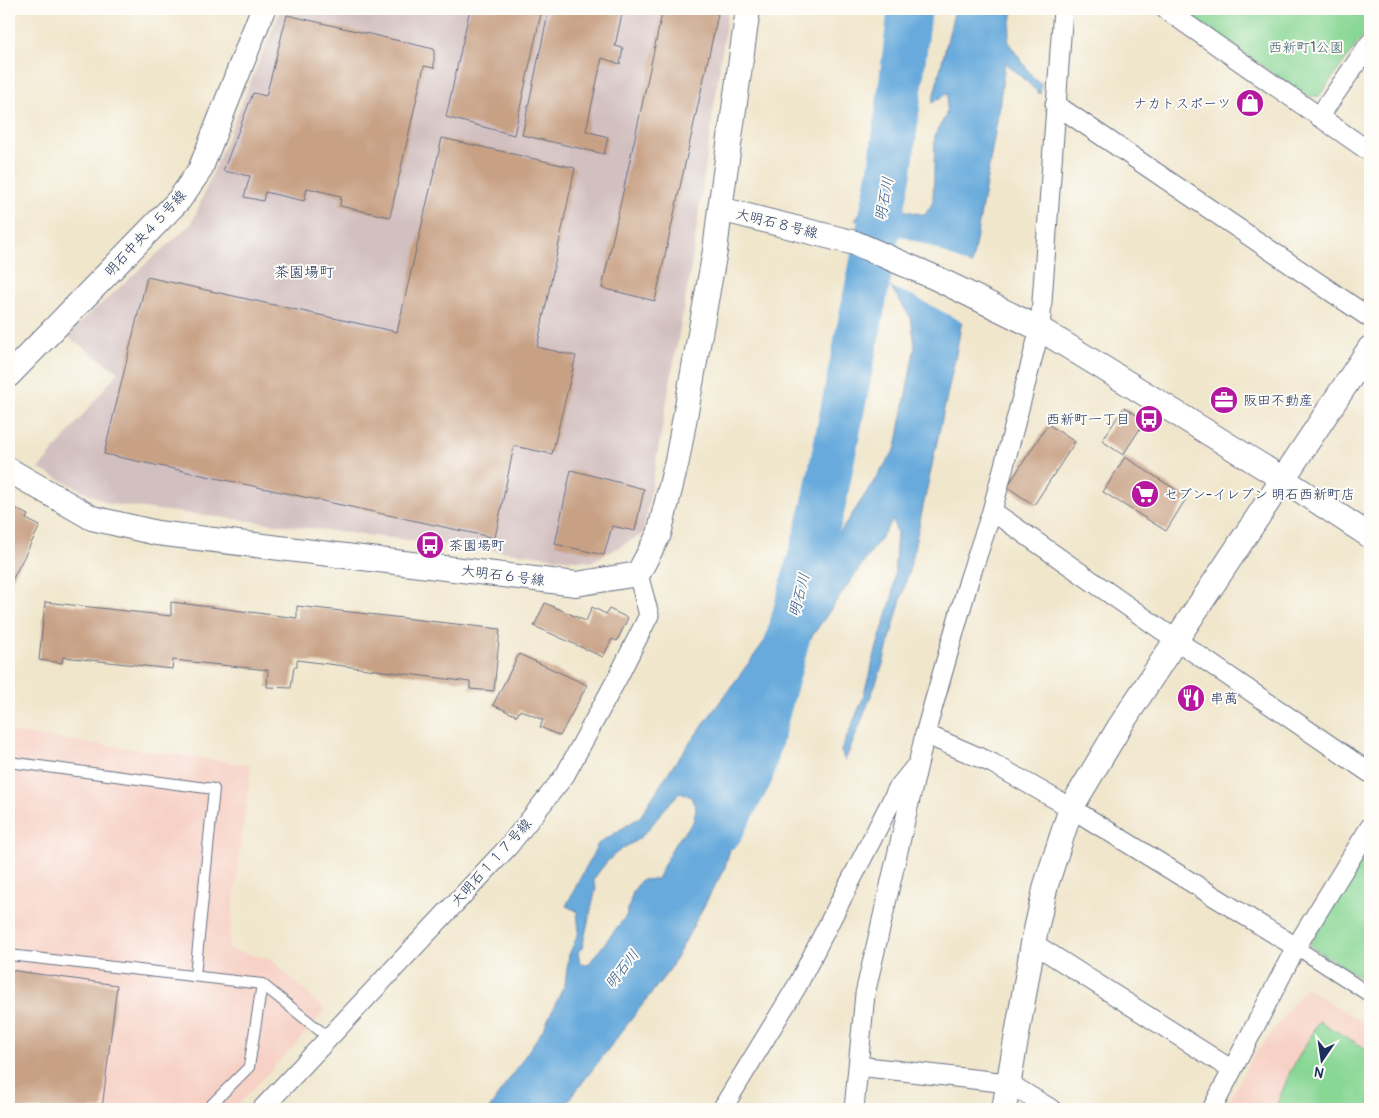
<svg xmlns="http://www.w3.org/2000/svg" width="1379" height="1118" viewBox="0 0 1379 1118" font-family="Pangolin,'Klee One',sans-serif">
  <style>
    .built { fill: #f7d1c6 }
    .industrial { fill: #d2bfbf }
    .green { fill: #89d795; stroke: #52837a }
    .water { fill: #67aadc; stroke: #416c9d; fill-rule: evenodd }
    .pier { fill: #f0e6cc }
    .lines { fill: none; stroke-linecap: round; stroke-linejoin: round }
    .river { stroke: #67aadc; stroke-width: 44 }
    .building { fill: #c8a185 }
    .service-casing { stroke: #666f84; stroke-width: 12 }
    .pedestrian-casing { stroke: #666f84; stroke-width: 16 }
    .minor-casing { stroke: #666f84; stroke-width: 21 }
    .tertiary-casing { stroke: #666f84; stroke-width: 26 }
    .service { stroke: #fff; stroke-width: 10 }
    .pedestrian { stroke: #fff; stroke-width: 14 }
    .minor { stroke: #fff; stroke-width: 19 }
    .tertiary { stroke: #fff; stroke-width: 24 }
    .labels { text-anchor: middle; stroke-width: 4; stroke-linejoin: round; paint-order: stroke }
    .park-label { font-size: 14px; fill: #3c616e; stroke: #fdfcf7 }
    .poi-label { font-size: 14px; fill: #1b2f5e; stroke: #fdfcf7; text-anchor: start }
    .street-label { font-size: 14px; fill: #1b2f5e; stroke: #fdfcf7 }
    .water-label { font-size: 15px; font-style: italic; fill: #365a8a; stroke: #fdfcf7 }
    .neighbourhood-label { font-size: 15px; fill: #1b2f5e; stroke: #fdfcf7 }
  </style>
  <rect width="100%" height="100%" fill="#fdfcf7"/>
  <filter id="ink" filterUnits="userSpaceOnUse"><feTurbulence type="fractalNoise" baseFrequency=".02" numOctaves="2"/><feDisplacementMap in="SourceGraphic" scale="10" xChannelSelector="R" yChannelSelector="G"/><feConvolveMatrix kernelMatrix="1 2 1 2 8 2 1 2 1" color-interpolation-filters="sRGB"/></filter>
  <filter id="wash" filterUnits="userSpaceOnUse"><feTurbulence type="fractalNoise" baseFrequency=".0096" numOctaves="4" result="noise"/><feDisplacementMap in="SourceGraphic" scale="20" xChannelSelector="R" yChannelSelector="G"/><feGaussianBlur stdDeviation="1.12" result="paint"/><feColorMatrix in="noise" values="0 0 0 0 0 0 0 0 0 0 0 0 0 0 0 0 0 1.4 0 .05"/><feComposite in="paint" operator="in"/></filter>
  <g filter="url(#wash)">
    <rect width="100%" height="100%" fill="#f0e6cc"/>
    <path class="built" d="M 9,732 L 251,765 L 228,949 L 272,960 L 325,1010 L 302,1037 L 234,1109 L 9,1109 Z
      M 1305,988 L 1370,1026 L 1370,1109 L 1225,1109 L 1249,1063 Z"/>
    <path class="industrial" d="M 281,9 L 728,9 L 691,267 L 643,534 L 591,562 L 110,504 L 39,469 L 118,372 L 66,335 L 192,223 Z"/>
    <path class="green" d="M 1181,9 L 1370,9 L 1370,26 L 1319,96 L 1306,96 Z
      M 1370,849 L 1370,984 L 1309,945 Z
      M 1319,1021 L 1370,1051 L 1370,1109 L 1275,1109 L 1290,1072 Z"/>
    <path class="water" d="M 891,9 L 900,9 L 891,26 L 887,26 Z
      M 955,9 L 1013,9 L 1008,42 L 1035,80 L 1041,83 L 1040,94 L 1005,62 L 998,115 L 956,354 L 910,567 L 882,667 L 863,717 L 845,761 L 841,751 L 862,701 L 876,650 L 893,595 L 897,534 L 893,520 L 808,642 L 766,689 L 768,711 L 725,867 L 670,969 L 562,1109 L 489,1109 L 544,1028 L 565,984 L 569,955 L 579,932 L 577,911 L 566,906 L 598,844 L 640,817 L 672,767 L 798,596 L 896,448 L 915,346 L 911,318 L 892,289 L 859,263 L 845,237 L 866,202 L 925,215 L 933,202 L 935,135 L 946,115 L 948,93 L 932,103 ZM 681,792 L 691,797 L 696,809 L 693,822 L 674,845 L 657,879 L 641,880 L 633,892 L 626,916 L 588,965 L 580,963 L 578,952 L 582,948 L 596,888 L 593,880 C 600,870 609,858 619,851 C 626,846 635,842 642,836 C 656,822 665,805 681,792 Z"/>
    <path class="pier" d="M 853,220 L 927,245 L 974,267 L 964,323 L 911,295 L 882,284 L 858,265 L 846,253 L 843,237 Z"/>
    <g class="lines">
      <path class="river" d="M 721,830 L 751,775 L 823,508 L 890,171 L 910,9"/>
    </g>
    <g id="blocks">
      <path class="building" d="M 470,9 L 542,9 L 514,135 L 446,117 Z
        M 549,9 L 623,9 L 615,46 L 623,48 L 620,64 L 602,58 L 586,131 L 608,137 L 604,154 L 522,135 Z
        M 663,9 L 706,9 L 705,11 L 718,14 L 655,301 L 602,288 Z
        M 287,15 L 434,49 L 434,68 L 424,66 L 390,217 L 340,206 L 341,196 L 307,188 L 304,201 L 265,192 L 263,201 L 244,197 L 250,176 L 223,171 L 253,93 L 266,96 Z
        M 442,138 L 575,168 L 537,347 L 576,356 L 552,454 L 514,446 L 495,538 L 104,454 L 147,277 L 397,332 Z
        M 1124,407 L 1145,421 L 1123,455 L 1102,441 Z
        M 1048,424 L 1075,442 L 1034,505 L 1007,487 Z
        M 1125,457 L 1187,497 L 1166,531 L 1103,492 Z
        M 571,470 L 644,489 L 635,531 L 612,526 L 604,555 L 555,544 Z
        M 9,505 L 28,515 L 26,519 L 40,526 L 9,586 Z
        M 45,602 L 171,616 L 171,602 L 297,618 L 297,606 L 500,629 L 494,691 L 470,689 L 470,682 L 297,660 L 297,667 L 294,667 L 291,688 L 267,687 L 268,670 L 173,660 L 172,669 L 63,657 L 62,663 L 39,660 Z
        M 545,603 L 586,621 L 592,607 L 606,614 L 609,609 L 628,618 L 617,641 L 612,639 L 603,657 L 534,626 Z
        M 519,654 L 587,685 L 560,736 L 540,727 L 543,720 L 520,710 L 517,716 L 493,705 Z
        M 9,970 L 117,985 L 102,1109 L 9,1109 Z"/>
    </g>
  </g>
  <g filter="url(#ink)">
    <use href="#blocks" fill-opacity="0" stroke="#666f84" stroke-width="1"/>
    <g class="lines">
      <defs>
        <path id="service" d="M 9,762 L 214,789 L 195,976
          M 9,955 L 262,984 L 329,1038
          M 207,1109 L 249,1067 L 262,984"/>
        <path id="pedestrian" d="M 1296,947 L 1370,995"/>
        <path id="minor" d="M 1165,9 L 1370,152
          M 1055,104 L 1370,318
          M 1319,117 L 1370,43
          M 992,511 L 1176,640 L 1370,773
          M 925,734 L 992,763 L 1071,808 L 1296,947
          M 1033,943 L 1232,1070
          M 858,1066 L 1008,1083 L 1051,1109
          M 262,1109 L 508,847 L 565,775 L 619,675 L 649,615 L 638,574
          M 722,1109 L 797,986 L 898,788 L 915,767
          M 854,1109 L 865,994 L 925,734 L 969,580 L 992,511 L 1040,329 L 1063,9
          M 1212,1109 L 1296,947 L 1370,827"/>
        <path id="tertiary" d="M 720,209 L 855,243 L 936,278 L 1040,329 L 1283,479 L 1370,536
          M 9,375 L 179,200 L 200,170 L 263,9
          M 9,470 L 92,518 L 157,533 L 576,584 L 638,574 L 659,534 L 677,461 L 715,251 L 720,209 L 748,9
          M 1004,1109 L 1033,943 L 1046,885 L 1071,808 L 1120,726 L 1176,640 L 1370,348"/>
      </defs>
      <use href="#service" class="service-casing"/>
      <use href="#pedestrian" class="pedestrian-casing"/>
      <use href="#minor" class="minor-casing"/>
      <use href="#tertiary" class="tertiary-casing"/>
      <use href="#service" class="service"/>
      <use href="#pedestrian" class="pedestrian"/>
      <use href="#minor" class="minor"/>
      <use href="#tertiary" class="tertiary"/>
    </g>
  </g>
  <defs>
    <symbol id="shop-disc" viewBox="-11 -11 22 22"><circle r="9.5" fill="#b5179e" stroke="#fdfcf7"/><path d="M-5-2.5h2.3a2.7 3.5 0 0 1 5.4 0H5L5.5 6h-11ZM-1.5-2.5h3a1.5 2.3 0 0 0-3 0Z" fill="#fff"/></symbol>
    <symbol id="office-disc" viewBox="-11 -11 22 22"><circle r="9.5" fill="#b5179e" stroke="#fdfcf7"/><path d="M-6-3h4V-5.5h4V-3h4V5H-6ZM-1-4.5V-3h2v-1.5ZM-6 0V1H6V0Z" fill="#fff"/></symbol>
    <symbol id="bus-disc" viewBox="-11 -11 22 22"><circle r="9.5" fill="#b5179e" stroke="#fdfcf7"/><path d="M-5-6H5V4H4V6H2V4H-2V6H-4V4H-5ZM-3.5-4V0h7V-4ZM-3.5 1.2v1.5H-2V1.2ZM2 1.2v1.5H3.5V1.2Z" fill="#fff"/></symbol>
    <symbol id="supermarket-disc" viewBox="-11 -11 22 22"><circle r="9.5" fill="#b5179e" stroke="#fdfcf7"/><path d="M-6-5.5h2.5l.6 2H6L4.5 2H-2.5L-4.4-4H-6ZM-1.5 3.2a1.3 1.3 0 1 0 .1 0ZM3 3.2a1.3 1.3 0 1 0 .1 0Z" fill="#fff"/></symbol>
    <symbol id="restaurant-disc" viewBox="-11 -11 22 22"><circle r="9.5" fill="#b5179e" stroke="#fdfcf7"/><path d="M-5-6h1v4h1v-4h1v4h1v-4h1v5L-1.5 .5V6h-2V.5L-5-1ZM5-6V6H3V1.5H1.5Q1.5-4 5-6Z" fill="#fff"/></symbol>
  </defs>
  <g fill-rule="evenodd">
    <use href="#shop-disc" x="1234" y="87" width="32" height="32"/>
    <use href="#office-disc" x="1208" y="384" width="32" height="32"/>
    <use href="#bus-disc" x="1133" y="403" width="32" height="32"/>
    <use href="#supermarket-disc" x="1129" y="478" width="32" height="32"/>
    <use href="#bus-disc" x="414" y="529" width="32" height="32"/>
    <use href="#restaurant-disc" x="1175" y="682" width="32" height="32"/>
  </g>
  <g class="labels">
    <g class="park-label">
      <text x="1306" y="52">西新町1公園</text>
    </g>
    <g class="poi-label">
      <text x="1231" y="108" text-anchor="end">ナカトスポーツ</text>
      <text x="1243" y="405">阪田不動産</text>
      <text x="1130" y="424" text-anchor="end">西新町一丁目</text>
      <text x="1164" y="499">セブン-イレブン 明石西新町店</text>
      <text x="449" y="550">茶園場町</text>
      <text x="1210" y="703">串萬</text>
    </g>
    <g class="street-label">
      <text transform="translate(777 223) rotate(14)" y="5">大明石８号線</text>
      <text transform="translate(145 233) rotate(-47)" y="5">明石中央４５号線</text>
      <text transform="translate(503 575) rotate(7)" y="5">大明石６号線</text>
      <text transform="translate(491 862) rotate(-48)" y="5">大明石１１７号線</text>
    </g>
    <g class="water-label">
      <text transform="translate(884 199) rotate(-79)" y="5">明石川</text>
      <text transform="translate(799 595) rotate(-75)" y="5">明石川</text>
      <text transform="translate(622 969) rotate(-52)" y="5">明石川</text>
    </g>
    <g class="neighbourhood-label">
      <text x="304" y="277">茶園場町</text>
    </g>
  </g>
  <rect width="1379" height="1118" fill="none" stroke="#fdfcf7" stroke-width="30"/>
  <g transform="translate(1322 1060) rotate(193)" stroke="#fdfcf7" stroke-width="4" paint-order="stroke">
  <path d="M0-4L9 19L0 12L-9 19Z" fill="#1b2f5e"/>
  <text y="-8" font-size="14" font-weight="bold" text-anchor="middle" fill="#1b2f5e">N</text>
  </g>
</svg>
